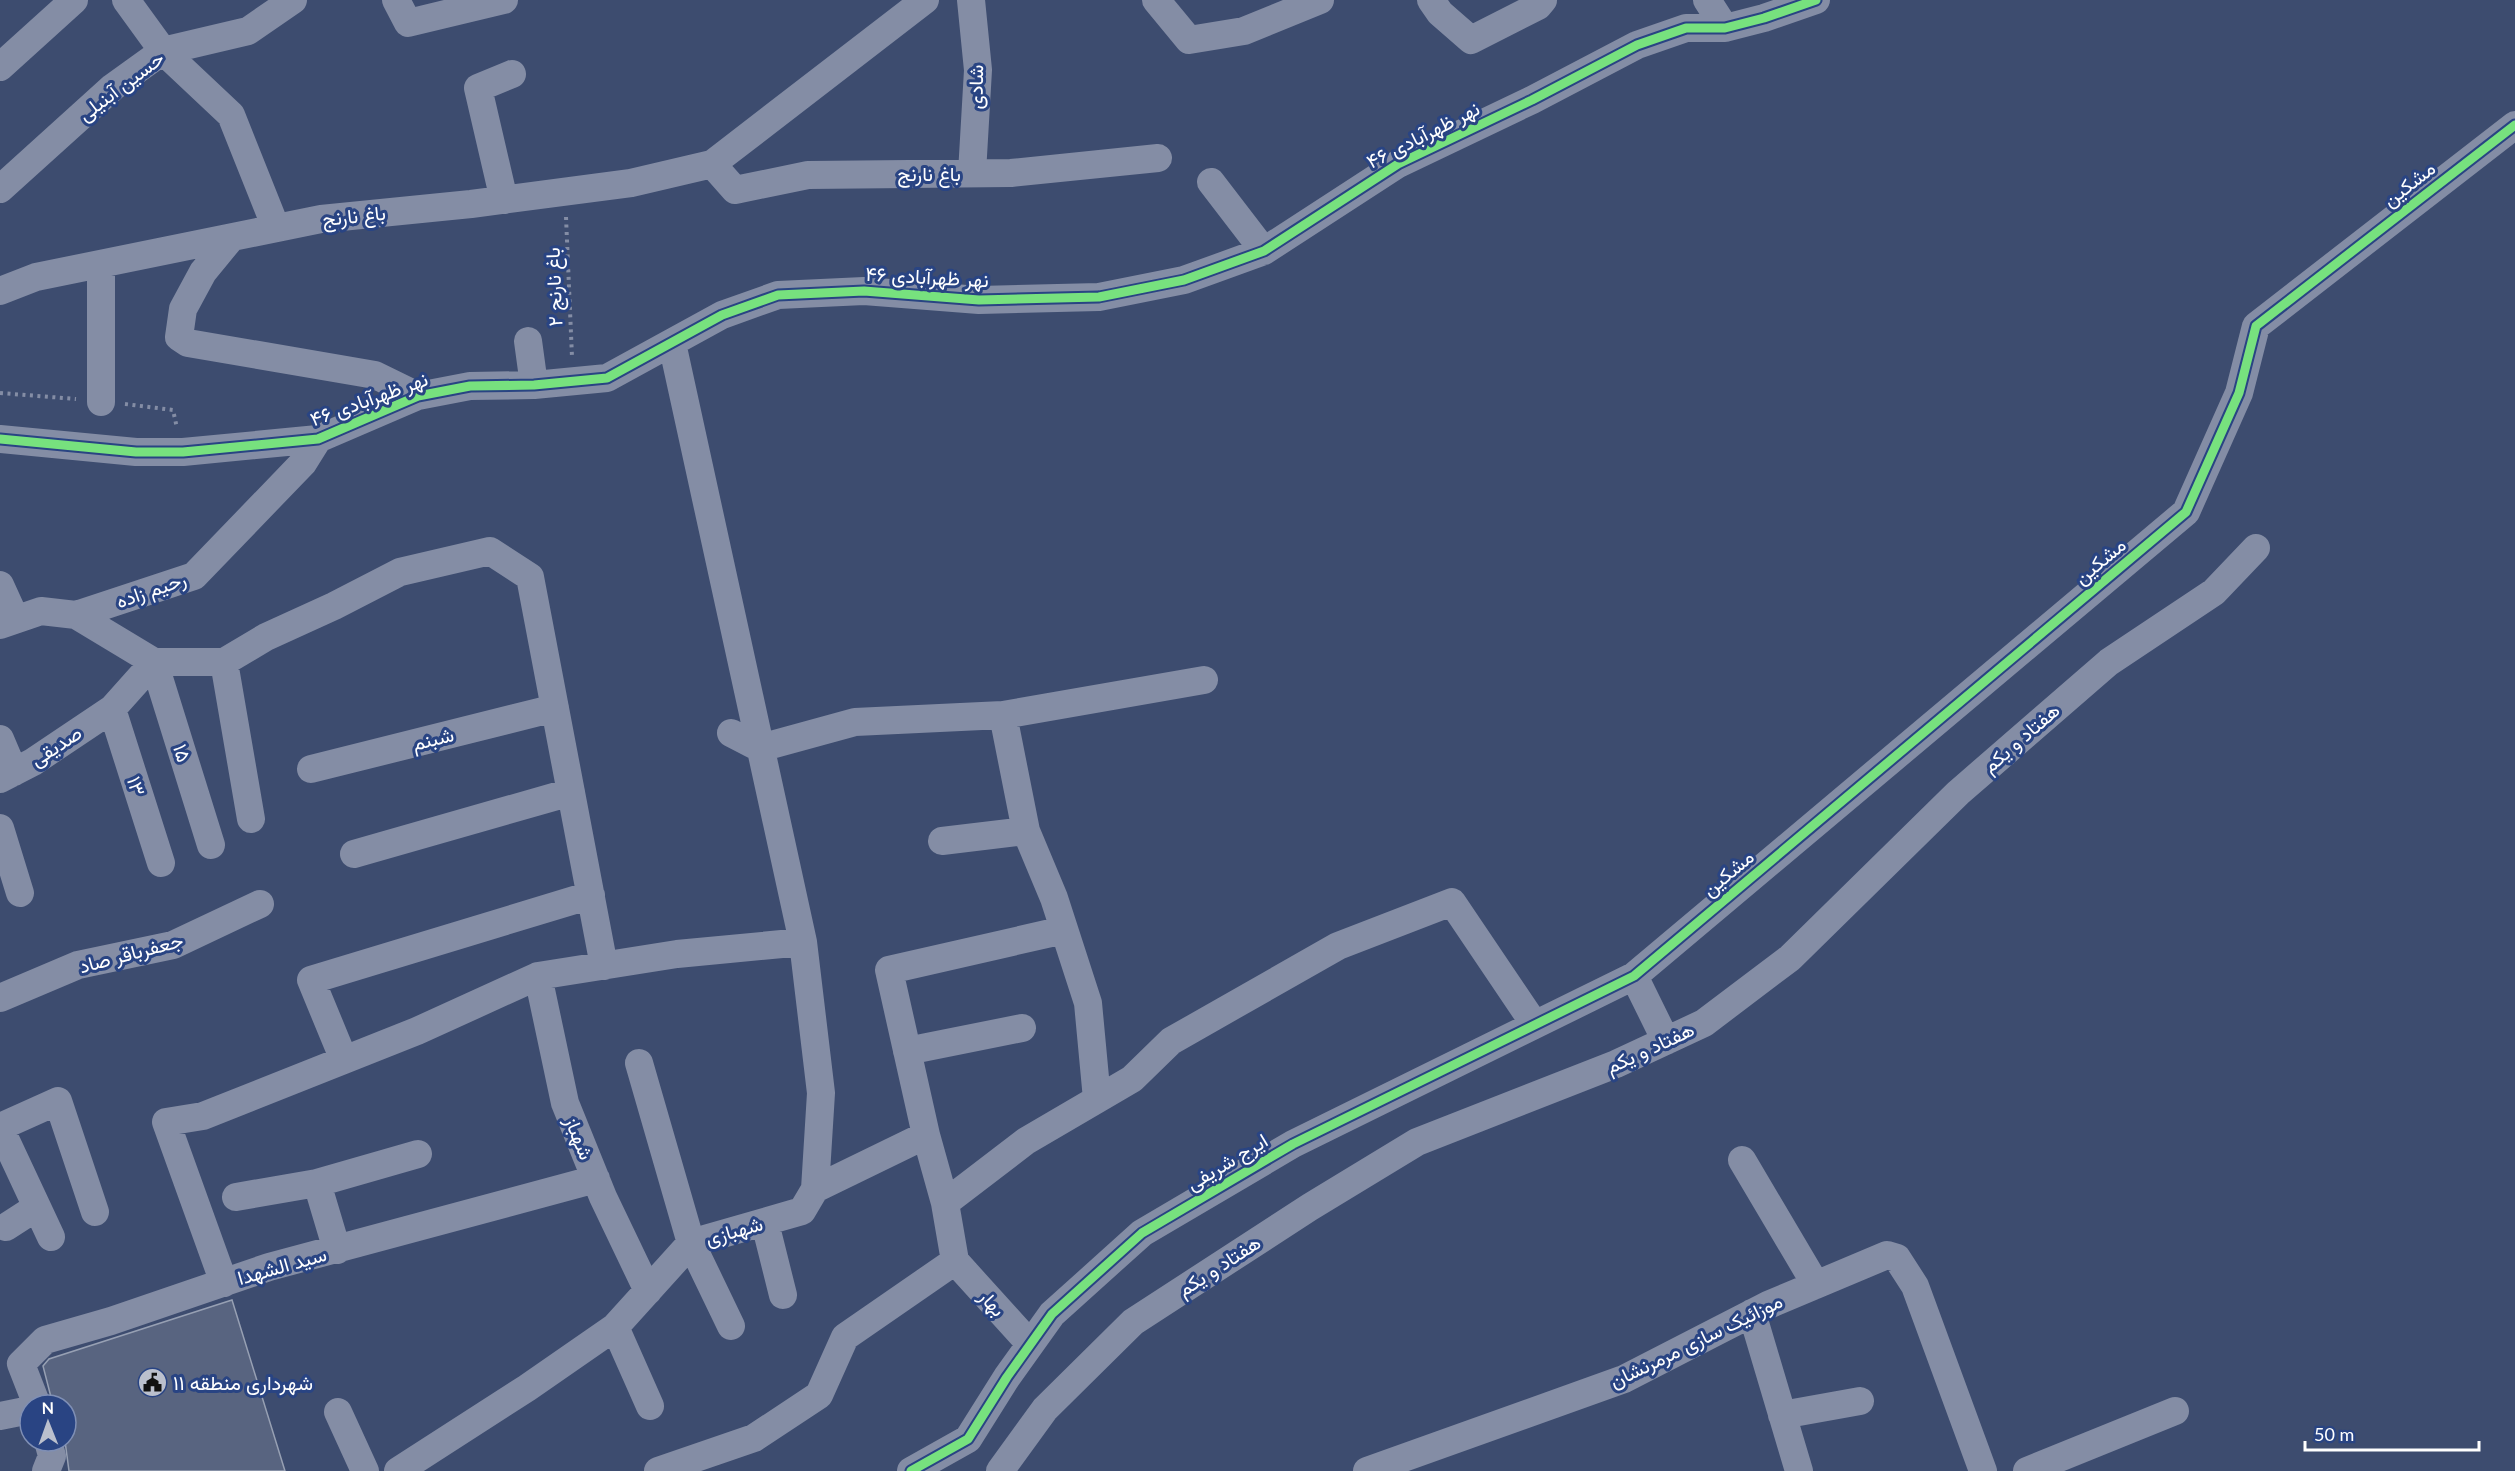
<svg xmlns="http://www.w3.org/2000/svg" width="2515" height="1471" viewBox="0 0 2515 1471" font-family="Lato,Vazirmatn,sans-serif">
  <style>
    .building { fill: #586480; stroke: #97a0b3; stroke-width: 1.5 }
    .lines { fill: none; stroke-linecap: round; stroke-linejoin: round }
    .path { stroke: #848da5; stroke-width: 4; stroke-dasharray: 3 4.5; stroke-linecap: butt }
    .minor { stroke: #848da5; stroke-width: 28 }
    .cycleway-casing { stroke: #294483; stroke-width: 13 }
    .cycleway { stroke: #77e17e; stroke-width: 9 }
    .labels { text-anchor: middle; stroke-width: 6; stroke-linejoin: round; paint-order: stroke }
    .street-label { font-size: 20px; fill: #fff; stroke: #294483 }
    .poi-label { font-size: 20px; fill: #fff; stroke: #294483; text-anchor: start }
  </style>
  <rect width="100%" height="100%" fill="#3d4c6f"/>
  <path class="building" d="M 232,1300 L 285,1471 L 69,1471 L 65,1441 L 66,1405 L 53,1405 L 43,1366 L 49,1359 Z"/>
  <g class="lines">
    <path class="path" d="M 566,217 L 572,357
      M 0,393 L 76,399
      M 125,404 L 173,410 L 177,428"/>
    <path class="minor" d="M 126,0 L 163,51 L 231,115 L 276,228
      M 396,0 L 408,23 L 504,0
      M 971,0 L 978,70 L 972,173
      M 1156,0 L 1189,40 L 1244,31 L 1320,0
      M 1431,0 L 1440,13 L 1471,40 L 1538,6 L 1543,0
      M 1707,0 L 1725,28
      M 0,67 L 74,0
      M 712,164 L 735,190 L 808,175 L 1011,173 L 1158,158
      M 1211,182 L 1264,251
      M 0,189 L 113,87 L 163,51 L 248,31 L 293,0
      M 504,200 L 478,88 L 512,74
      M 231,238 L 203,272 L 183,309 L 179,337 L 188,343 L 375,375 L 418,396
      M 101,266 L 101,402
      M 0,291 L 36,277 L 321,219 L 471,204 L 631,183 L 712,164 L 925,0
      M 528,341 L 534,385
      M 0,439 L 136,452 L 183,452 L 318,439 L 418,396 L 470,386 L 534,385 L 607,378 L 722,315 L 778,295 L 864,291 L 979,300 L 1099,297 L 1184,280 L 1264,251 L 1398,164 L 1532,100 L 1637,45 L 1686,28 L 1725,28 L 1764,18 L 1816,0
      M 0,585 L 15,618
      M 76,615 L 154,662 L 224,662 L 266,637 L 334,606 L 400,572 L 490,551 L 530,577 L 604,966
      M 0,625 L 41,611 L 76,615 L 194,576 L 303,463 L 318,439
      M 154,662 L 211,845
      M 224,662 L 251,819
      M 112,709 L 161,863
      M 1003,715 L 1026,831 L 1054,898 L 1088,1003 L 1097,1099
      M 731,733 L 760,748 L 855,722 L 1003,715 L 1204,680
      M 0,739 L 14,772
      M 311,769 L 555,708
      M 0,779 L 33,762 L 112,709 L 154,662
      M 0,828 L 20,893
      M 942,841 L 1026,831
      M 354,854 L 571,792
      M 538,976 L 565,1103 L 603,1197 L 648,1291
      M 1634,976 L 1666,1041
      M 0,998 L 78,965 L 173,945 L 260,904
      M 907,1051 L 1022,1028
      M 344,1060 L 311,980 L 591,895
      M 639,1063 L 691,1243 L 731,1326
      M 0,1127 L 58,1101 L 95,1212
      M 0,1128 L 51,1237
      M 1742,1160 L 1816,1285
      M 317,1183 L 337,1250
      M 815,1189 L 926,1135
      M 236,1197 L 317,1183 L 418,1154
      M 945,1203 L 1026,1141 L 1132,1079 L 1171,1041 L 1338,946 L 1452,902 L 1535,1025
      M 765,1223 L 783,1295
      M 6,1227 L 37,1207
      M 955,1261 L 1030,1344
      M 224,1283 L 166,1122 L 203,1116 L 417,1031 L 538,976 L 677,954 L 803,942
      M 1752,1313 L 1799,1471
      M 615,1327 L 650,1406
      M 37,1405 L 21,1364 L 45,1340 L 111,1321 L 269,1267 L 596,1179
      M 338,1412 L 365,1471
      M 1782,1415 L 1860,1401
      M 0,1416 L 30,1410
      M 46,1471 L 52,1456 L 48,1441
      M 398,1471 L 527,1388 L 615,1327 L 691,1243 L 802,1211 L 815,1189 L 821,1093 L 803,942 L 672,343
      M 658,1471 L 754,1438 L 819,1395 L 845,1337 L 955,1261 L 945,1203 L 926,1135 L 889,970 L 1064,930
      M 911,1471 L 968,1439 L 1007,1377 L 1052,1314 L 1142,1233 L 1293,1144 L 1634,976 L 2186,512 L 2239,393 L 2256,326 L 2515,125
      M 1000,1471 L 1045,1409 L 1133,1322 L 1310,1207 L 1417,1142 L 1616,1064 L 1704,1023 L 1790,958 L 1958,793 L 2109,662 L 2214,592 L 2256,548
      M 1367,1471 L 1624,1379 L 1768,1305 L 1887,1255 L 1897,1258 L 1915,1286 L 1983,1471
      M 2027,1471 L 2175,1411"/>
    <defs>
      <path id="cycleway" d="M 0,439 L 136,452 L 183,452 L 318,439 L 418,396 L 470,386 L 534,385 L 607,378 L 722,315 L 778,295 L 864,291 L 979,300 L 1099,297 L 1184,280 L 1264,251 L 1398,164 L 1532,100 L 1637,45 L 1686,28 L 1725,28 L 1764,18 L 1816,0
        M 911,1471 L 968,1439 L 1007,1377 L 1052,1314 L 1142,1233 L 1293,1144 L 1634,976 L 2186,512 L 2239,393 L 2256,326 L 2515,125"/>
    </defs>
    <use href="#cycleway" class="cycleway-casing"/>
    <use href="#cycleway" class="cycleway"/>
  </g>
  <defs>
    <symbol id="civic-disc" viewBox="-11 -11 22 22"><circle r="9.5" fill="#bbc0cd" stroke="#294483"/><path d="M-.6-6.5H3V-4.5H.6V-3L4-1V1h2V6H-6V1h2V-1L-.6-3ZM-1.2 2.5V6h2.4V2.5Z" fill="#111"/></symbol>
  </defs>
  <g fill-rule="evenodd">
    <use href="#civic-disc" x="136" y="1366" width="33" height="33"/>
  </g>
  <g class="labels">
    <g class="street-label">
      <text transform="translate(121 86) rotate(-37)" y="7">حسین آبنیلی</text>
      <text transform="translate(976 87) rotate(-89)" y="7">شادی</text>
      <text transform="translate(1423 135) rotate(-27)" y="7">نهر ظهرآبادی ۴۶</text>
      <text x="929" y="181">باغ نارنج</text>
      <text transform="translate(2409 184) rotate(-38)" y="7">مشکین</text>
      <text transform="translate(354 216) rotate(-6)" y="7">باغ نارنج</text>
      <text transform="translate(927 277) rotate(3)" y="7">نهر ظهرآبادی ۴۶</text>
      <text transform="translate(554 287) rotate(-92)" y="7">باغ نارنج ۲</text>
      <text transform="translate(369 399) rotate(-20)" y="7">نهر ظهرآبادی ۴۶</text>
      <text transform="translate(2100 561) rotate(-40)" y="7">مشکین</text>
      <text transform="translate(151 590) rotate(-19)" y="7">رحیم زاده</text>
      <text transform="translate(2021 738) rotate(-41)" y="7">هفتاد و یکم</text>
      <text transform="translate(433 739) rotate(-14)" y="7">شبنم</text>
      <text transform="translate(56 746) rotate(-33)" y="7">صدیقی</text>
      <text transform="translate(182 753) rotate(73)" y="7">۱۵</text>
      <text transform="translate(136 786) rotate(72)" y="7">۱۳</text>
      <text transform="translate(1728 873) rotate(-40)" y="7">مشکین</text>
      <text transform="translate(131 953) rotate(-15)" y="7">جعفرباقر صاد</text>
      <text transform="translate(1650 1048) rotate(-25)" y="7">هفتاد و یکم</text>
      <text transform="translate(579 1138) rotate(68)" y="7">شهباز</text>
      <text transform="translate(1227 1162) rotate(-31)" y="7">ایرج شریفی</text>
      <text transform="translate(734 1231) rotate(-16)" y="7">شهبازی</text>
      <text transform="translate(282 1266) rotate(-16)" y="7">سید الشهدا</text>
      <text transform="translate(1219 1266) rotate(-33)" y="7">هفتاد و یکم</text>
      <text transform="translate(992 1303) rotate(48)" y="7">بهار</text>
      <text transform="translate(1696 1341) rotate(-26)" y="7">موزائیک سازی مرمرنشان</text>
    </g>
    <g class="poi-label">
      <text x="173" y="1390">شهرداری منطقه ۱۱</text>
    </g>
  </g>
  <g transform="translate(48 1423) rotate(359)"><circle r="28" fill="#294483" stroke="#7f8fb5" stroke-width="1.5"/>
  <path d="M0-4.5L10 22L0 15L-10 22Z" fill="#bbc0cd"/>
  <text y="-9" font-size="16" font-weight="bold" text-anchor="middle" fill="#ffffff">N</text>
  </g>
  <path d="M2305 1441v9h174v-9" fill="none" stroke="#ffffff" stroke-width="3"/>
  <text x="2314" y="1441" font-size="18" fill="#ffffff" stroke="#294483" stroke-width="4.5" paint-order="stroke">50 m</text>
</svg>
